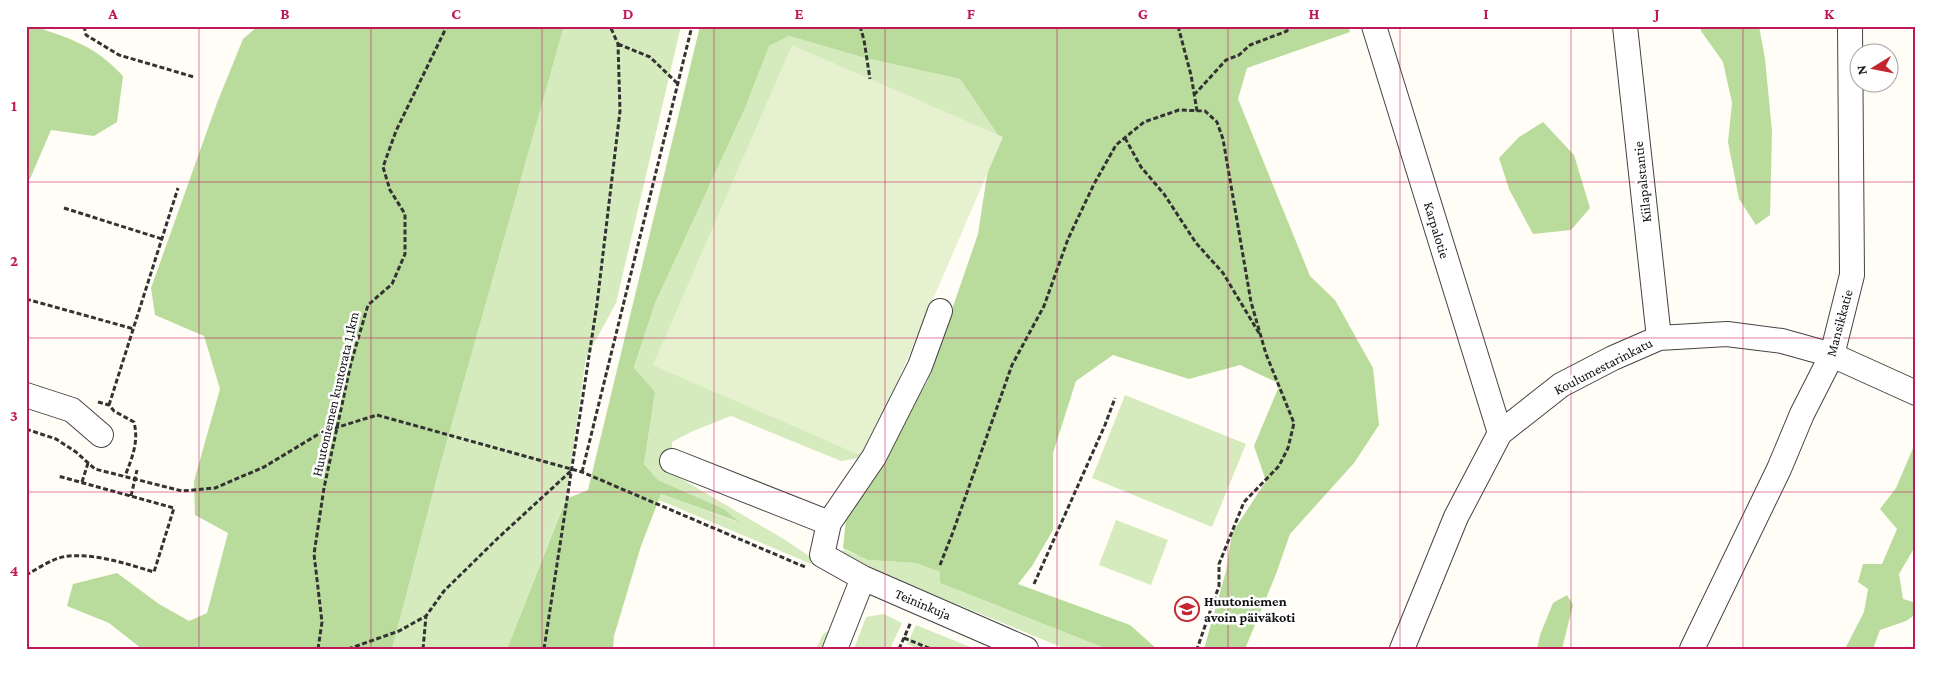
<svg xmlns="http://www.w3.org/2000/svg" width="1942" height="675" viewBox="0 0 1942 675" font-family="'Crimson Pro',serif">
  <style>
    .green { fill: #d5ebbd }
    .forest { fill: #b9dc9c }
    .pitch { fill: #e6f2cf }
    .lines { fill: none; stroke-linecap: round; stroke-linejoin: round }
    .minor-casing { stroke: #444; stroke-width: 26 }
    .path { stroke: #333; stroke-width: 3; stroke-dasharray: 5 2.5; stroke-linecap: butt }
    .minor { stroke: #fff; stroke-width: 24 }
    .grid { fill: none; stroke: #c2185b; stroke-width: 1; stroke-opacity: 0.55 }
    .labels { text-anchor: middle; stroke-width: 5; stroke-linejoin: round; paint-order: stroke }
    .street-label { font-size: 14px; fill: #111; stroke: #fff }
    .poi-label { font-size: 14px; font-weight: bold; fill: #111; stroke: #fff; text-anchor: start }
    .neatline { fill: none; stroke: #c2185b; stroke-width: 2 }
    .grid-label { font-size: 16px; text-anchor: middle; font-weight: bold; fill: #c2185b }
  </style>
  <rect width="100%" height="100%" fill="#fffdf5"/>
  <path class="green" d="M 564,26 L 681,26 L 616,303 L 586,358 L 566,498 L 507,649 L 392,649 L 440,466 Z
    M 789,36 L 865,58 L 960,79 L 998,135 L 654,365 L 865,457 L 841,461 L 731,416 L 693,431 L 672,442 L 673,474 L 787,541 L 828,569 L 809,563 L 659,500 L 661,494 L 737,522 L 724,509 L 658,480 L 644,464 L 655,392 L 634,369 L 655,303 L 769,46 Z
    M 1125,395 L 1246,444 L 1212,527 L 1092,478 Z
    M 1116,520 L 1168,540 L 1151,585 L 1099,565 Z
    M 843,549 L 869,560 L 916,563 L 940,572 L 940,583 L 1107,649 L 1066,649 L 864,566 L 843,560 Z
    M 884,614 L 902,623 L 890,649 L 854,649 L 866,617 Z
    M 916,625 L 975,649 L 918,649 L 907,644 Z
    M 833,628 L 832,649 L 816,649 L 823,634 Z"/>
  <path class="forest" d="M 26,26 L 34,26 C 73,40 94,45 123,76 L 117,122 L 94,136 L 51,130 L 30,179 L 26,178 Z
    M 258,26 L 564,26 L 440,466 L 392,649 L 142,649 L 109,623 L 67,606 L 73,584 L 117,573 L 159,604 L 189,621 L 207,613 L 228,533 L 195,515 L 194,481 L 220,389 L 204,336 L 155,315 L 151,288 L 217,103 L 243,39 Z
    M 700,26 L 1348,26 L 1350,32 L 1247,68 L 1238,99 L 1310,276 L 1335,300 L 1373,368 L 1379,425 L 1354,463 L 1290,534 L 1276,574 L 1245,649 L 1204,649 L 1226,571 L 1232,533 L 1266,481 L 1254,446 L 1280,384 L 1240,365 L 1189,379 L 1113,355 L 1076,381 L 1053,453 L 1053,530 L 1032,566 L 1018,584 L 1130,625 L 1157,649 L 1107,649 L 940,583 L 940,572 L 916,563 L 868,560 L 843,548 L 846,519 L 927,382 L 978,234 L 987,175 L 998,135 L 960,79 L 865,58 L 789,36 L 769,46 L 744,110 L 655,303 L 634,368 L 655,392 L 644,464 L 658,480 L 724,509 L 739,522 L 661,494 L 641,546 L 614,636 L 613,649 L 507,649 L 566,499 L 588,490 Z
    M 1700,26 L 1759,26 L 1765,59 L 1772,131 L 1770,215 L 1756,225 L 1739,199 L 1728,142 L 1732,103 L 1723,62 L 1701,31 Z
    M 1543,122 L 1574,155 L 1590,208 L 1571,230 L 1533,234 L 1509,189 L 1499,158 L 1519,137 Z
    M 1916,441 L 1916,545 L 1899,574 L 1903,599 L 1916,603 L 1916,614 L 1906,621 L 1880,630 L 1873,649 L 1845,649 L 1864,612 L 1868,589 L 1858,582 L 1863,564 L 1882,564 L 1897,529 L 1880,509 L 1896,488 Z
    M 1567,595 L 1573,605 L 1562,649 L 1537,649 L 1540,635 L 1553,603 Z"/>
  <path class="pitch" d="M 792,45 L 1003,137 L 865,457 L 653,365 Z"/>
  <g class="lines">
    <defs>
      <path id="minor" d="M 1374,26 L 1500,433
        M 1625,26 L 1659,338
        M 940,311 L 920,366 L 874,457 L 829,523 L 822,555 L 863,578 L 1026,649
        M 26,395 L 72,410 L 101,435
        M 672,461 L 829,523
        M 835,649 L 863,578
        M 1402,649 L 1456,517 L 1500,433 L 1561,385 L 1613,358 L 1659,338 L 1727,334 L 1782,341 L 1832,355 L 1916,393
        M 1692,649 L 1779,469 L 1802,414 L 1832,355 L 1852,275 L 1850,26"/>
    </defs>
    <use href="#minor" class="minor-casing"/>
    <path class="path" d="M 84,26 L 86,35 L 119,55 L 194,77
      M 860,26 L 864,40 L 870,79
      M 1178,26 L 1191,75 L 1197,111
      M 618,44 L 650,57 L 677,83
      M 1194,95 L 1226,60 L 1239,55 L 1250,45 L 1287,31 L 1289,26
      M 1125,138 L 1141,167 L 1164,194 L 1196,243 L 1223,273 L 1259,333
      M 64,208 L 162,239
      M 26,299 L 134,329
      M 98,402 L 109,405 L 114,411 L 134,422 C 139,442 132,458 125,476
      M 109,405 L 178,188
      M 26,429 L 56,439 L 76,452 L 95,469 L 182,491 L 215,488 L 264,467 L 322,432 L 377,415 L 582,472 L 805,567
      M 582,472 L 692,26
      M 82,482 L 88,463
      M 131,496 L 137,470
      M 940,565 L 953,532 L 1012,365 L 1044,306 L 1068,239 L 1094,184 L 1116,145 L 1144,122 L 1179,110 L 1205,111 L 1217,122 L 1223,139 L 1251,302 L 1266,354 L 1294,423 L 1288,448 L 1279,466 L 1244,502 L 1219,564 L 1219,586 L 1197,649
      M 26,575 C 39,568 54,557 69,556 C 99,554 127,564 154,572 L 174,508 L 58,476
      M 1034,584 L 1105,425 L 1115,398
      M 904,638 L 931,649
      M 318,649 L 322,622 L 314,554 L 324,488 L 351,363 L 368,305 L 392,284 L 405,254 L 405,214 L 390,190 L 383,167 L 396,131 L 447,26
      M 348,649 L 399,631 L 426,616 L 444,591 L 498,538 L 572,470
      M 423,649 L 426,616
      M 544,649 L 597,304 L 620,111 L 618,44 L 610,26
      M 899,649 L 911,622"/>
    <use href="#minor" class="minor"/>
  </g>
  <path class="grid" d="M 199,26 L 199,649M 371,26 L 371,649M 542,26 L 542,649M 714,26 L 714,649M 885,26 L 885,649M 1057,26 L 1057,649M 1228,26 L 1228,649M 1400,26 L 1400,649M 1571,26 L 1571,649M 1743,26 L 1743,649M 26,182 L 1916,182M 26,338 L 1916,338M 26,492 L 1916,492"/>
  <defs>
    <symbol id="school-ring" viewBox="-11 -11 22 22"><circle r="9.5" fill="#fff" stroke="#c4262e" stroke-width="1.5"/><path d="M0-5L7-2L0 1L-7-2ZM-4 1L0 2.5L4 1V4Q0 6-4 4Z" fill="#c4262e"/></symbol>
  </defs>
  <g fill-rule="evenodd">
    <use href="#school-ring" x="1173" y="595" width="28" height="28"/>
  </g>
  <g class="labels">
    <g class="street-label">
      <text transform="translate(1642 182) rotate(-96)" y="5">Kiilapalstantie</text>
      <text transform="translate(1437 230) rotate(73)" y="5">Karpalotie</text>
      <text transform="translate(1839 323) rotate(-75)" y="5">Mansikkatie</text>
      <text transform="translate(1603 366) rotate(-27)" y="5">Koulumestarinkatu</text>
      <text transform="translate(335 394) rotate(-77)" y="5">Huutoniemen kuntorata 1,1km</text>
      <text transform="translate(923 604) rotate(23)" y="5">Teininkuja</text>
    </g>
    <g class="poi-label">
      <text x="1204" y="606">Huutoniemen<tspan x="1204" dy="16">avoin päiväkoti</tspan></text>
    </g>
  </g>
  <rect width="1942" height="675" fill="none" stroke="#ffffff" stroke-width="55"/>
  <g transform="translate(1874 68) rotate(260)"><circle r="24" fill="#ffffff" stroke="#a0a0a0"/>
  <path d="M0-4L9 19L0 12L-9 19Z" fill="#c4262e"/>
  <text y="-8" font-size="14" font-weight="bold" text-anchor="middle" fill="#111111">N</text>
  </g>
  <rect x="28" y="28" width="1886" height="620" class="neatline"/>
  <g class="grid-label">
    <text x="113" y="19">A</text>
    <text x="285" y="19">B</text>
    <text x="456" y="19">C</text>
    <text x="628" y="19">D</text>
    <text x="799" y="19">E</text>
    <text x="971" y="19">F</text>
    <text x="1143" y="19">G</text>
    <text x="1314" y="19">H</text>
    <text x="1486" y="19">I</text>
    <text x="1657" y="19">J</text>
    <text x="1829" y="19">K</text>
    <text x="14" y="111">1</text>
    <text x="14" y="266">2</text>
    <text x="14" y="421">3</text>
    <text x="14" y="576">4</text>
  </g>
</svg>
